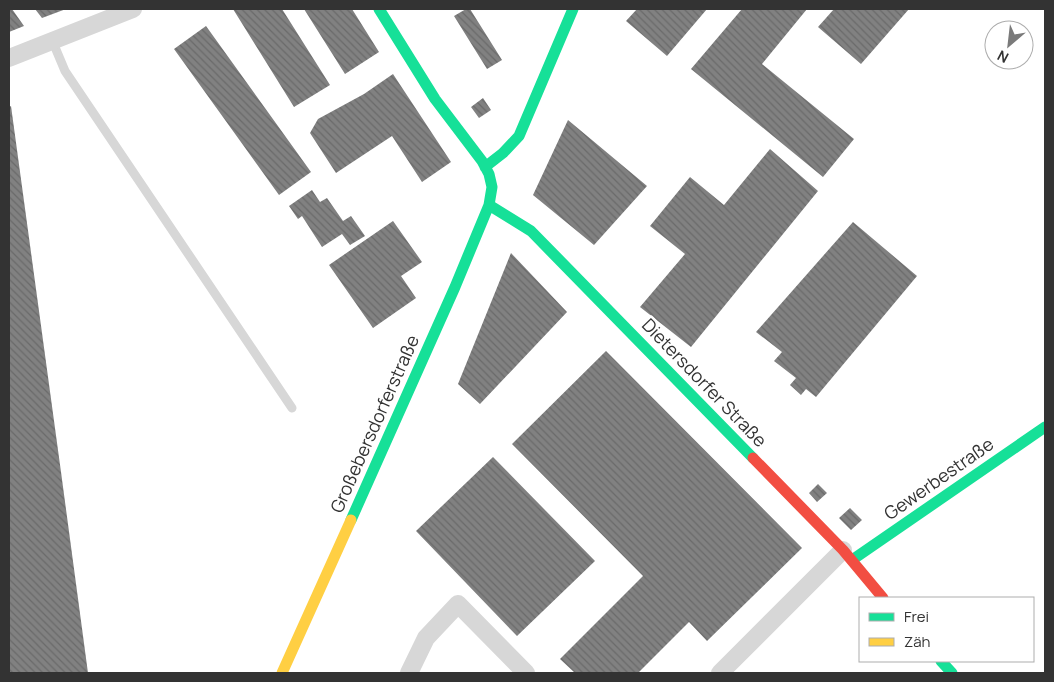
<svg xmlns="http://www.w3.org/2000/svg" width="1054" height="682" viewBox="0 0 1054 682" font-family="Manrope,sans-serif">
  <style>
    .building { fill: url(#building-back-hatch) }
    .lines { fill: none; stroke-linecap: round; stroke-linejoin: round }
    .lane { stroke: #d7d7d7; stroke-width: 9 }
    .street { stroke: #d7d7d7; stroke-width: 18 }
    .fast { stroke: #16e098; stroke-width: 11 }
    .slow { stroke: #ffcf43; stroke-width: 11 }
    .jam { stroke: #f24e42; stroke-width: 11 }
    .labels { text-anchor: middle; stroke-width: 5; stroke-linejoin: round; paint-order: stroke }
    .street-label { font-size: 18px; fill: #333; stroke: #fff }
  </style>
  <defs>
    <pattern id="building-back-hatch" width="6" height="6" patternUnits="userSpaceOnUse" patternTransform="scale(1.25)"><rect width="6" height="6" fill="#818181"/><path d="M-1 5l2 2M0 0l6 6M5-1l2 2" fill="none" stroke="#6a6a6a"/></pattern>
  </defs>
  <rect width="100%" height="100%" fill="#fff"/>
  <path class="building" d="M 9,9 L 12,9 L 24,26 L 9,32 Z
    M 35,9 L 66,9 L 42,18 Z
    M 233,9 L 282,9 L 330,85 L 294,107 Z
    M 304,9 L 352,9 L 379,52 L 345,74 Z
    M 466,9 L 470,9 L 502,60 L 487,69 L 454,16 Z
    M 637,9 L 707,9 L 667,56 L 626,21 Z
    M 742,9 L 807,9 L 762,64 L 854,139 L 823,177 L 691,69 Z
    M 834,9 L 909,9 L 861,64 L 818,27 Z
    M 206,26 L 311,172 L 279,195 L 174,49 Z
    M 393,74 L 451,162 L 422,182 L 392,136 L 336,173 L 310,133 L 318,119 L 364,94 Z
    M 483,98 L 491,110 L 479,118 L 471,107 Z
    M 11,106 L 61,472 L 88,673 L 9,673 L 9,107 Z
    M 568,120 L 647,186 L 594,245 L 533,195 Z
    M 770,149 L 818,191 L 691,347 L 640,307 L 685,254 L 650,226 L 690,177 L 724,205 Z
    M 312,190 L 320,202 L 327,198 L 343,221 L 351,216 L 365,236 L 350,245 L 342,234 L 322,247 L 302,216 L 298,219 L 289,206 Z
    M 393,221 L 422,262 L 401,276 L 416,298 L 373,328 L 329,265 Z
    M 853,222 L 917,276 L 816,397 L 806,389 L 801,395 L 790,385 L 796,378 L 774,361 L 782,352 L 756,332 Z
    M 511,253 L 567,312 L 480,404 L 458,384 Z
    M 606,351 L 802,548 L 707,641 L 689,622 L 638,673 L 575,673 L 560,659 L 643,576 L 512,444 Z
    M 493,457 L 595,561 L 517,636 L 416,531 Z
    M 818,484 L 827,493 L 817,502 L 809,493 Z
    M 850,508 L 862,520 L 851,530 L 839,518 Z"/>
  <g class="lines">
    <path class="lane" d="M 52,40 L 65,71 L 292,408"/>
    <path class="street" d="M 9,58 L 133,9
      M 409,673 L 426,638 L 458,604 L 526,673
      M 720,673 L 843,550"/>
    <path class="fast" d="M 485,167 L 503,153 L 519,136 L 573,9
      M 489,205 L 531,231 L 753,458
      M 351,520 L 455,287 L 489,205 L 492,187 L 489,174 L 482,161 L 435,99 L 379,9
      M 852,560 L 1045,427
      M 941,661 L 952,673"/>
    <path class="slow" d="M 282,673 L 351,520"/>
    <path class="jam" d="M 753,458 L 843,550 L 883,598"/>
  </g>
  <g class="labels">
    <g class="street-label">
      <text transform="translate(704 383) rotate(46)" y="6">Dietersdorfer Straße</text>
      <text transform="translate(375 424) rotate(-66)" y="6">Großebersdorferstraße</text>
      <text transform="translate(939 479) rotate(-35)" y="6">Gewerbestraße</text>
    </g>
  </g>
  <rect width="1054" height="682" fill="none" stroke="#333333" stroke-width="20"/>
  <rect x="859" y="597" width="175" height="65" fill="#ffffff" stroke="#adadad"/>
  <rect x="869" y="613" width="25" height="8" fill="#16e098" stroke="#adadad"/>
  <text x="904" y="622" font-size="15" fill="#333333">Frei</text>
  <rect x="869" y="638" width="25" height="8" fill="#ffcf43" stroke="#adadad"/>
  <text x="904" y="647" font-size="15" fill="#333333">Zäh</text>
  <g transform="translate(1009 45) rotate(208)"><circle r="24" fill="#ffffff" stroke="#adadad"/>
  <path d="M0-4L9 19L0 12L-9 19Z" fill="#7a7a7a"/>
  <text y="-8" font-size="14" font-weight="bold" text-anchor="middle" fill="#333333">N</text>
  </g>
</svg>
